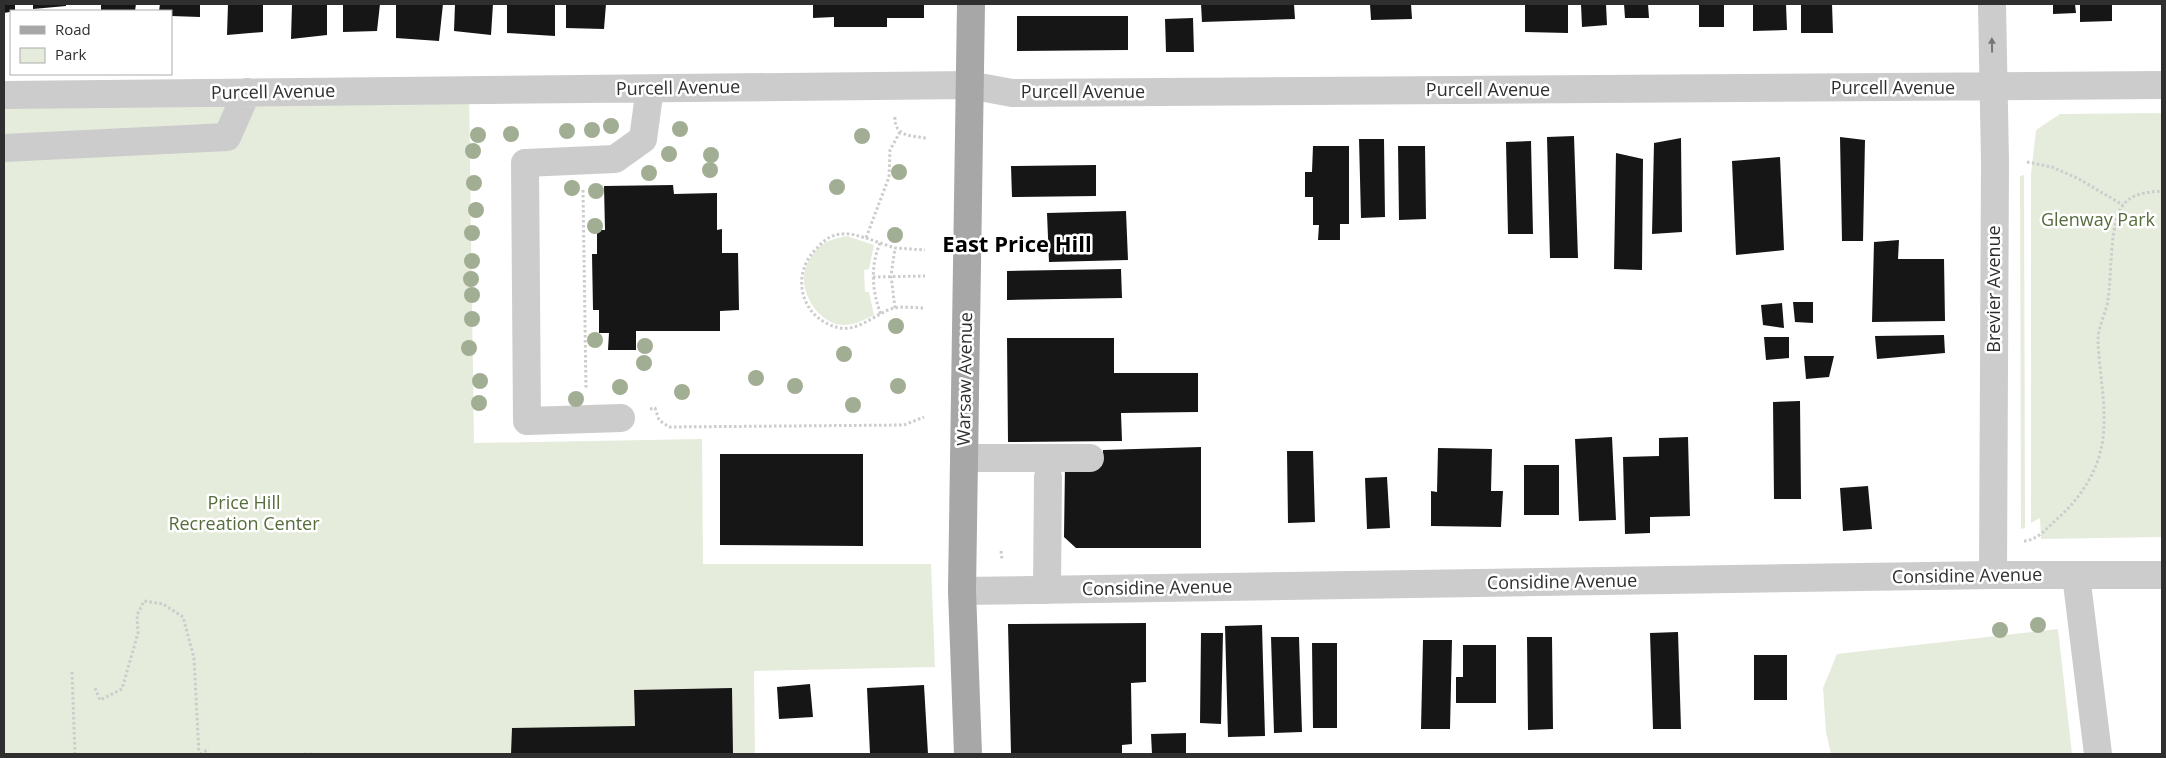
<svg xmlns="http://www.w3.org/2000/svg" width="2166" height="758" viewBox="0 0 2166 758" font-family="'Open Sans',sans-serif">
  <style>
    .green { fill: #e6ecdc }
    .building { fill: #161616 }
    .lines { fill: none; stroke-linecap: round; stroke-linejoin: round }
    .path { stroke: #ccc; stroke-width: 3; stroke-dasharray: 2.5 2.5; stroke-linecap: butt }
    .minor { stroke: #ccc; stroke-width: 28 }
    .major { stroke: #a7a7a7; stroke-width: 28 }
    .tree { fill: #a2ae93 }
    .oneway { fill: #767676 }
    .labels { text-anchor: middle; stroke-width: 5; stroke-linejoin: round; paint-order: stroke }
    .street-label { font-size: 18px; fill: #2f2f2f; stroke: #fff }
    .park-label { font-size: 18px; fill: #566c3b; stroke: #fff }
    .district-label { font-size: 22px; font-weight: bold; fill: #000; stroke: #fff }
  </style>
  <rect width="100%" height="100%" fill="#fff"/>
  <path class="green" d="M 469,90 L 474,443 L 702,439 L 703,564 L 931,564 L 935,667 L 754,671 L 755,754 L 4,754 L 4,95 Z
    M 2162,113 L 2162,537 L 2041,539 L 2040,518 L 2031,523 L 2031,174 L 2036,130 L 2060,114 Z
    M 2024,175 L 2025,528 L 2021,529 L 2020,176 Z
    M 847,236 L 874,245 L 869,269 L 864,270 L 865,292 L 869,292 L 874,315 C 864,320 853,326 842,325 C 818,323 799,292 805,270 C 807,263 813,253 819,247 C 826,240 838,238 847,236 Z
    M 2058,629 L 2072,754 L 1831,754 L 1826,732 L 1823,688 L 1837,654 Z"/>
  <path class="building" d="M 4,4 L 15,4 L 15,11 L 4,13 Z
    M 33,4 L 66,4 L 66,6 L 33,9 Z
    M 101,4 L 136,4 L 135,11 L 101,11 Z
    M 160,4 L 200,4 L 200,17 L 171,16 L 171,11 L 159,11 Z
    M 228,4 L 263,4 L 263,32 L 227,35 Z
    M 292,4 L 327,4 L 327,35 L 291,39 Z
    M 343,4 L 380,4 L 377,31 L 343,32 Z
    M 396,4 L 443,4 L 439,41 L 396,38 Z
    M 455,4 L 493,4 L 491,35 L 454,31 Z
    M 507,4 L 555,4 L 555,36 L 507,33 Z
    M 566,4 L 606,4 L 604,29 L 566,28 Z
    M 813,4 L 924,4 L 924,18 L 887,18 L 887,27 L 834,27 L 834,17 L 813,18 Z
    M 1201,4 L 1294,4 L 1295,19 L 1202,22 Z
    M 1370,4 L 1411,4 L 1412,19 L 1371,20 Z
    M 1525,4 L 1568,4 L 1568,33 L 1525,32 Z
    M 1581,4 L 1606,4 L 1607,25 L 1582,27 Z
    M 1624,4 L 1648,4 L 1649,18 L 1625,18 Z
    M 1699,4 L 1724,4 L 1724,27 L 1699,27 Z
    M 1753,4 L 1786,4 L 1787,30 L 1753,31 Z
    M 1801,4 L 1832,4 L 1833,33 L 1801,33 Z
    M 2053,4 L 2075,4 L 2076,13 L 2053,14 Z
    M 2080,4 L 2112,4 L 2112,21 L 2080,22 Z
    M 1017,16 L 1128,16 L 1128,50 L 1017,51 Z
    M 1193,18 L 1194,52 L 1166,52 L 1165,19 Z
    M 1574,136 L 1578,258 L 1550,258 L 1547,137 Z
    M 1840,137 L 1865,140 L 1863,241 L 1842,241 Z
    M 1681,138 L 1682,232 L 1652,234 L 1654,143 Z
    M 1359,139 L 1384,139 L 1385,217 L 1361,218 Z
    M 1531,141 L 1533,234 L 1508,234 L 1506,142 Z
    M 1313,146 L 1349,146 L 1349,224 L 1340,224 L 1340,240 L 1318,240 L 1319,225 L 1313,225 L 1313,197 L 1305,197 L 1305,172 L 1312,172 Z
    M 1398,146 L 1425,146 L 1426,219 L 1399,220 Z
    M 1616,153 L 1643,159 L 1642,270 L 1614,269 Z
    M 1780,157 L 1784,250 L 1736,255 L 1732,161 Z
    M 1096,165 L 1096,196 L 1012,197 L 1011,166 Z
    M 673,185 L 674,194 L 717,193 L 717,230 L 722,229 L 722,253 L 738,253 L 739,310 L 720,311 L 720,331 L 636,331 L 636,350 L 608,350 L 609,333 L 599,333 L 599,310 L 593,310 L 592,254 L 597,254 L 597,230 L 605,230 L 604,186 Z
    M 1126,211 L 1128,260 L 1049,262 L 1047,213 Z
    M 1899,240 L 1898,259 L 1944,259 L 1945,321 L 1872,322 L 1874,242 Z
    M 1121,269 L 1122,298 L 1007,300 L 1007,271 Z
    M 1793,302 L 1813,302 L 1813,323 L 1795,322 Z
    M 1782,303 L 1784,328 L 1763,325 L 1761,305 Z
    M 1944,335 L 1945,353 L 1877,359 L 1875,336 Z
    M 1764,337 L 1789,337 L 1789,358 L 1766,360 Z
    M 1007,338 L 1114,338 L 1114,373 L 1198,373 L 1198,412 L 1121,413 L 1122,441 L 1008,442 Z
    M 1804,356 L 1834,356 L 1829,377 L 1806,379 Z
    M 1800,401 L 1801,499 L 1774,499 L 1773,402 Z
    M 1612,437 L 1616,520 L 1579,521 L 1575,439 Z
    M 1688,437 L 1690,516 L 1650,517 L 1650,533 L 1625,534 L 1623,457 L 1659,456 L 1659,438 Z
    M 1201,447 L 1201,548 L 1076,548 L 1064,537 L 1065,466 L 1102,466 L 1103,450 Z
    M 1438,448 L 1492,449 L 1491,491 L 1503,491 L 1501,527 L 1431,526 L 1431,491 L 1437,492 Z
    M 1287,451 L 1313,451 L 1315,522 L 1288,523 Z
    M 720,454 L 863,454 L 863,546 L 720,545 Z
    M 1524,465 L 1559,465 L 1559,515 L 1524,515 Z
    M 1387,477 L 1390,528 L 1367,529 L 1365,478 Z
    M 1868,486 L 1872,529 L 1843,531 L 1840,488 Z
    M 1146,623 L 1146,682 L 1131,683 L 1132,744 L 1122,745 L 1122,754 L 1011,754 L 1008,624 Z
    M 1262,625 L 1265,736 L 1228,737 L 1225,626 Z
    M 1678,632 L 1681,729 L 1653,729 L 1650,633 Z
    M 1201,633 L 1223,633 L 1221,724 L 1200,723 Z
    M 1271,637 L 1299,637 L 1302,732 L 1274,733 Z
    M 1527,637 L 1552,637 L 1553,729 L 1528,730 Z
    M 1423,640 L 1452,640 L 1450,729 L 1421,729 Z
    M 1312,643 L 1337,643 L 1337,728 L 1313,728 Z
    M 1463,645 L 1496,645 L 1496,703 L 1456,703 L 1456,677 L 1463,677 Z
    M 1754,655 L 1787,655 L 1787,700 L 1754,700 Z
    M 810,684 L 813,717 L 779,719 L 777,687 Z
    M 924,685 L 928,754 L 870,754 L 867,688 Z
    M 732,688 L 733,754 L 511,754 L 512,728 L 635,726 L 634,690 Z
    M 1186,733 L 1186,754 L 1152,754 L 1151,734 Z"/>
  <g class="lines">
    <path class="path" d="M 895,117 C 894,136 911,136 926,138
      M 900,132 L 890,150 L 889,177 L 866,238 C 858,236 850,233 843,234 C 832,234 824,240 817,248 C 789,275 801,320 840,328 C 860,331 876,313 894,308 C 903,306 915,308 925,308
      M 2027,162 L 2052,167 L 2079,179 L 2123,205
      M 583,190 L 586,389
      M 866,238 L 895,248 L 925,250
      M 880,243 C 870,267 872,291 881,315
      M 873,277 L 925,276
      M 895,308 L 891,276 L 895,248
      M 650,409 L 655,408 L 659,420 L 669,427 L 904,425 L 924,417
      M 2024,541 C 2038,540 2047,528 2057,519 C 2081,498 2099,470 2103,438 C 2107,406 2099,372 2098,340 C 2098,327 2106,313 2108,300 C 2112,276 2109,220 2124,204 C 2133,193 2149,192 2162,191
      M 1001,551 L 1002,560
      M 72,672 L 75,754
      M 95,688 L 100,700 L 122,689 L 138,633 L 137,615 L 144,601 L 163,604 L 183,617 L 194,658 L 199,754
      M 200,754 L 209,749
      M 304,754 L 315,754"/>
    <path class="minor" d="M 1992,4 L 1995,162 L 1993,575
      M 4,95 L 969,85 L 1012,93 L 2162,85
      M 4,148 L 227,137 L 247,92
      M 621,418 L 527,421 L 525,163 L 615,159 L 643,139 L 650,88
      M 964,458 L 1090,458
      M 2076,575 L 2098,754
      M 1047,590 L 1048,477
      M 962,591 L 1993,575 L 2162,575"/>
    <path class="major" d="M 968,754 L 962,591 L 971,4"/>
  </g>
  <g class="tree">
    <circle cx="611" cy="126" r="8"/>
    <circle cx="680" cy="129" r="8"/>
    <circle cx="592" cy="130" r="8"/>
    <circle cx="567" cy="131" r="8"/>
    <circle cx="511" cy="134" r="8"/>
    <circle cx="478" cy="135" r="8"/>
    <circle cx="862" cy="136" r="8"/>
    <circle cx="473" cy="151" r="8"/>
    <circle cx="669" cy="154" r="8"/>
    <circle cx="711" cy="155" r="8"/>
    <circle cx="710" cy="170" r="8"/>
    <circle cx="899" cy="172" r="8"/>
    <circle cx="649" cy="173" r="8"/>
    <circle cx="474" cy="183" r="8"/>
    <circle cx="837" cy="187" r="8"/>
    <circle cx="572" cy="188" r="8"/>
    <circle cx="596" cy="191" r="8"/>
    <circle cx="476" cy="210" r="8"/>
    <circle cx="595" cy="226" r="8"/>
    <circle cx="472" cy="233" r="8"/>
    <circle cx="895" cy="235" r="8"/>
    <circle cx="472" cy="261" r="8"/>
    <circle cx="471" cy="279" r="8"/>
    <circle cx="472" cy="295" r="8"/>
    <circle cx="472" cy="319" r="8"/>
    <circle cx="896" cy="326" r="8"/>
    <circle cx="595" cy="340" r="8"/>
    <circle cx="645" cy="346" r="8"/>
    <circle cx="469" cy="348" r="8"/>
    <circle cx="844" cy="354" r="8"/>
    <circle cx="644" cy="363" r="8"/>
    <circle cx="756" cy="378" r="8"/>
    <circle cx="480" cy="381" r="8"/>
    <circle cx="795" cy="386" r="8"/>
    <circle cx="898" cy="386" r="8"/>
    <circle cx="620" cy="387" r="8"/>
    <circle cx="682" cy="392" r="8"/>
    <circle cx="576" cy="399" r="8"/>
    <circle cx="479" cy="403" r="8"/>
    <circle cx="853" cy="405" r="8"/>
    <circle cx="2038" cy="625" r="8"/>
    <circle cx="2000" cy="630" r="8"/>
  </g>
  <defs><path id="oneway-solid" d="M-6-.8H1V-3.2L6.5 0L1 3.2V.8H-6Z" transform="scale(1.25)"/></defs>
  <use class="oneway" href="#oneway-solid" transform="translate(1992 45) rotate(-91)"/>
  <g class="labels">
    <g class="street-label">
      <text transform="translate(678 88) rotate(-1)" y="6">Purcell Avenue</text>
      <text x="1893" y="94">Purcell Avenue</text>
      <text x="1488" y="96">Purcell Avenue</text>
      <text transform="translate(273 92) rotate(-1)" y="6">Purcell Avenue</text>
      <text x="1083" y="98">Purcell Avenue</text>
      <text transform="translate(1994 289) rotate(-90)" y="6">Brevier Avenue</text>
      <text transform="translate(965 379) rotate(-89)" y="6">Warsaw Avenue</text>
      <text transform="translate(1967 576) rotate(-1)" y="6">Considine Avenue</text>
      <text transform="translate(1562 582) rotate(-1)" y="6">Considine Avenue</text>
      <text transform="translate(1157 588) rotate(-1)" y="6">Considine Avenue</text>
    </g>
    <g class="park-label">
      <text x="2098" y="226">Glenway Park</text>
      <text x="244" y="509">Price Hill<tspan x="244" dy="21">Recreation Center</tspan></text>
    </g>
    <g class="district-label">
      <text x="1017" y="252">East Price Hill</text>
    </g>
  </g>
  <rect width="2166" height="758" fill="none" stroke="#2f2f2f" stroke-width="10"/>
  <rect x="10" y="10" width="162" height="65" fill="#ffffff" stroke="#acacac"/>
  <rect x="20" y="26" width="25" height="8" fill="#a7a7a7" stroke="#acacac"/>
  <text x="55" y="35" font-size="15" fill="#2f2f2f">Road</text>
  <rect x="20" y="48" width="25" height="15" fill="#e6ecdc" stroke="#acacac"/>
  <text x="55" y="60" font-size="15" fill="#2f2f2f">Park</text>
</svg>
